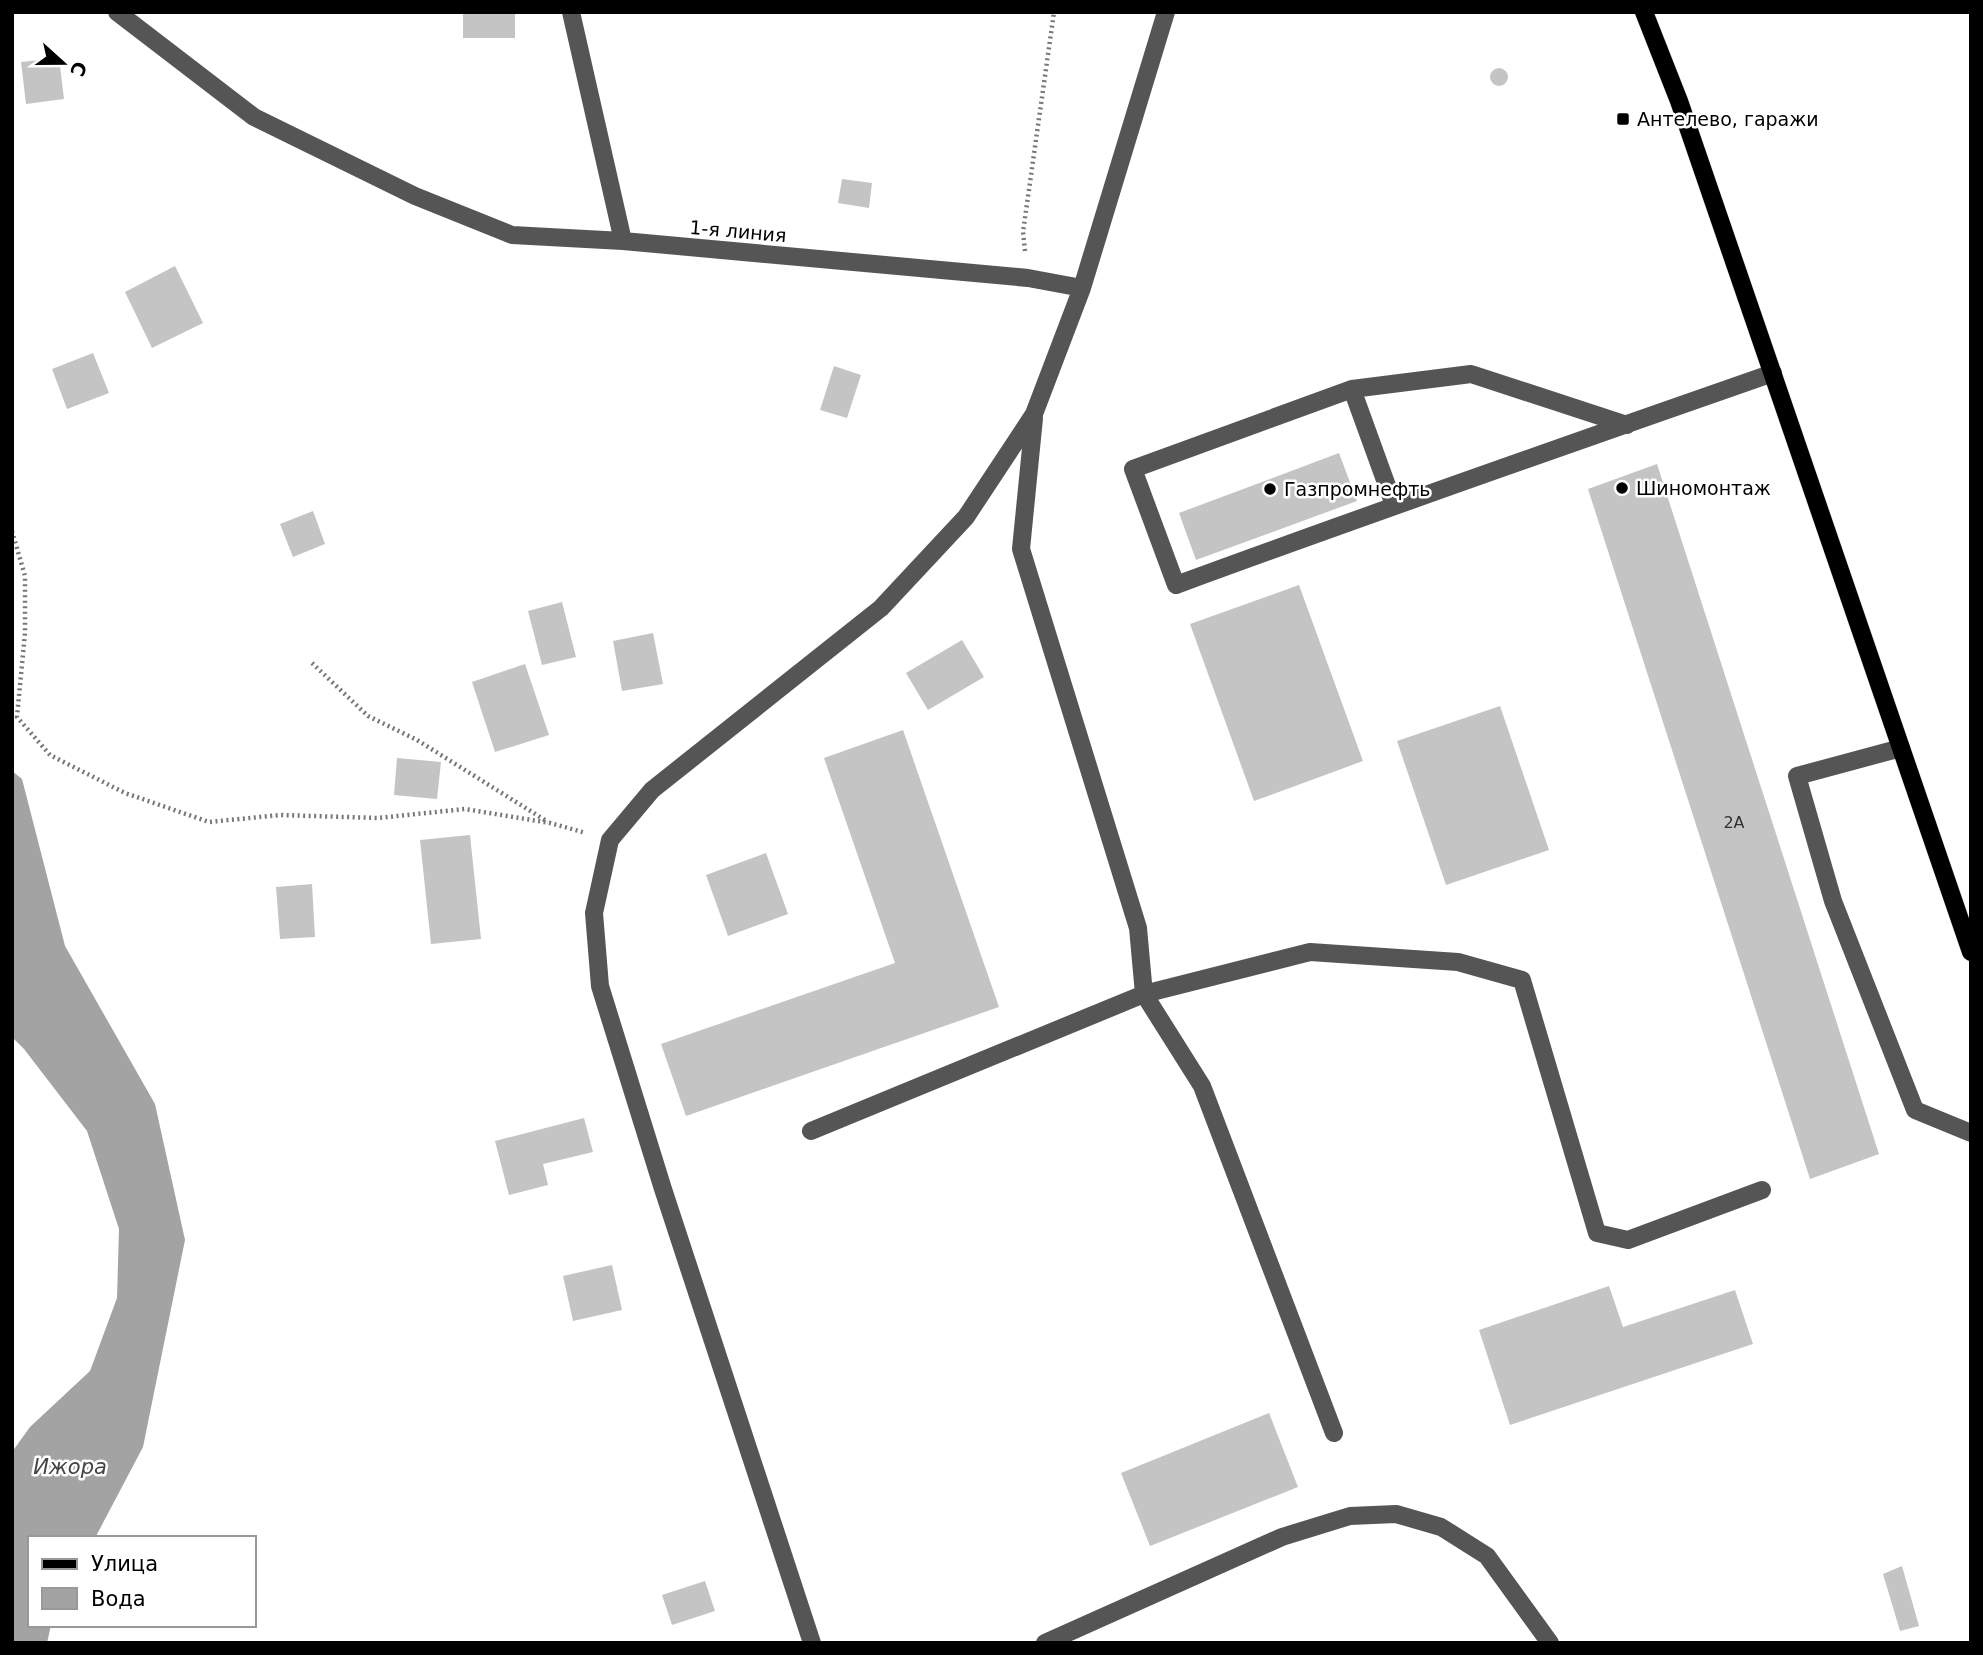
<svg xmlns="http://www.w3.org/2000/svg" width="1983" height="1655" viewBox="0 0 1983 1655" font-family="'DejaVu Sans',sans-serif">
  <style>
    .water { fill: #a3a3a3 }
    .building { fill: #c4c4c4 }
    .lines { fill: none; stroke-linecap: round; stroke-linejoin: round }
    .major-casing { stroke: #dbdbdb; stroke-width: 19 }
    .path { stroke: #777; stroke-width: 4.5; stroke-dasharray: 2 3.5; stroke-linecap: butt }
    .minor { stroke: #555; stroke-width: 18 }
    .major { stroke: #000; stroke-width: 18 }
    .poi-dot { fill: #000; stroke: #fff; stroke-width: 2.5 }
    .labels { text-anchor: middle; stroke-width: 5; stroke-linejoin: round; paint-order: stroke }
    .number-label { font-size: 16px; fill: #313131 }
    .poi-label { font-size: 19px; fill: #000; stroke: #fff; text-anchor: start }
    .street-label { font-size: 19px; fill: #000; stroke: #fff }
    .water-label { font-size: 21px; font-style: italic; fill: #444; stroke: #fff }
  </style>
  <rect width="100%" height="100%" fill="#fff"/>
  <path class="water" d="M 12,771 L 22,779 L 65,946 L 155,1104 L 185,1240 L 143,1447 L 95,1538 L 30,1538 L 30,1625 L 51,1625 L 47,1643 L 12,1643 L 12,1452 L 30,1427 L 90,1371 L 117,1298 L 119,1229 L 87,1131 L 24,1049 L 12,1037 Z"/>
  <path class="building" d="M 463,12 L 515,12 L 515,38 L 463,38 Z
    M 59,58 L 64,99 L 26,104 L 21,62 Z
    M1490 77a9 9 0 1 1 18 0a9 9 0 1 1-18 0Z
    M 842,179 L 872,183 L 869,208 L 838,203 Z
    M 175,266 L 203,323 L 152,348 L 125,292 Z
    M 93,353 L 109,393 L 67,409 L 52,369 Z
    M 834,366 L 861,375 L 847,418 L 820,410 Z
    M 1339,453 L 1357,501 L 1196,560 L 1179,513 Z
    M 1657,464 L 1879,1154 L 1810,1179 L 1588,489 Z
    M 313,511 L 325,544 L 293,557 L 280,524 Z
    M 1299,585 L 1363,761 L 1254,801 L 1190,624 Z
    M 562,602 L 576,657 L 542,665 L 528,611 Z
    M 653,633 L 663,684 L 622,691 L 613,641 Z
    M 962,640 L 984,677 L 928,710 L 906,673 Z
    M 525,664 L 549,735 L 495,752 L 472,682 Z
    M 1500,706 L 1549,850 L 1446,885 L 1397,741 Z
    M 903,730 L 999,1007 L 686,1116 L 661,1044 L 895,963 L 824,758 Z
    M 397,758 L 441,762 L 437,799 L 394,795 Z
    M 470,835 L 481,939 L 431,944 L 420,840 Z
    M 766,853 L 788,914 L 728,936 L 706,875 Z
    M 312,884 L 315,937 L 280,939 L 276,887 Z
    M 584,1118 L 593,1152 L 543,1164 L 548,1185 L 509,1195 L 495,1141 Z
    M 612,1265 L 622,1310 L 573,1321 L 563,1276 Z
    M 1609,1286 L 1623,1327 L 1735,1290 L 1753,1344 L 1510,1425 L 1479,1330 Z
    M 1269,1413 L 1298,1487 L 1150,1546 L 1121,1473 Z
    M 1902,1566 L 1919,1626 L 1900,1631 L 1883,1574 Z
    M 705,1581 L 715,1611 L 672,1625 L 662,1595 Z"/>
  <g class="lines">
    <defs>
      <path id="major" d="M 1644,12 L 1679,101 L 1971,952"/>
    </defs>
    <use href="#major" class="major-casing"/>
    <path class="path" d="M 1025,251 L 1023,232 L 1054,12
      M 12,531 L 25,576 L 25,633 L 17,717 L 50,755 L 125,793 L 209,822 L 280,815 L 378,818 L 465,809 L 550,823 L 586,833
      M 312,663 L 368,716 L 417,740 L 548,822"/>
    <path class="minor" d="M 117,12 L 254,117 L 415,196 L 512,235 L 623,241
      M 571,12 L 623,241 L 1028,278 L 1082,288
      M 1352,389 L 1394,505
      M 1034,418 L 1021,549 L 1138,928 L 1144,994 L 1202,1086 L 1334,1433
      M 1627,425 L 1471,374 L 1352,389 L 1133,469 L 1176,585 C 1374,512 1573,443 1773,373
      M 1901,748 L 1797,776 L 1833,901 L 1915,1110 L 1971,1133
      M 811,1131 L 1144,994 L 1310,952 L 1458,962 L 1522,980 L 1597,1233 L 1628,1240 L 1762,1190
      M 812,1643 L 663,1189 L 600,986 L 594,913 L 610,840 L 652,790 L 881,608 L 966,517 L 1034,414 L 1082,288 L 1166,12
      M 1045,1643 L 1282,1537 L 1350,1516 L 1396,1514 L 1441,1527 L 1487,1556 L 1550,1643"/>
    <use href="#major" class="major"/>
  </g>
  <g class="poi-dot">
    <rect x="1616" y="112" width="14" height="14" rx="3.5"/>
    <circle cx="1622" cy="488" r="7"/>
    <circle cx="1270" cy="489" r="7"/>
  </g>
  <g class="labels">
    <g class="number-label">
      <text x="1734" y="828">2А</text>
    </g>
    <g class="poi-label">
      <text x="1637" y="126">Антелево, гаражи</text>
      <text x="1636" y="495">Шиномонтаж</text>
      <text x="1284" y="496">Газпромнефть</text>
    </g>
    <g class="street-label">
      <text transform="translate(738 231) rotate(5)" y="7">1-я линия</text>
    </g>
    <g class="water-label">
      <text x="70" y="1474">Ижора</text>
    </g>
  </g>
  <rect width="1983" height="1655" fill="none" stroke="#000000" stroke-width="28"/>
  <rect x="28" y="1536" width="228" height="91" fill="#ffffff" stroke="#999999" stroke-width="2"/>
  <rect x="42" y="1559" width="35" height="10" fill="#000000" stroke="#999999" stroke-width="2"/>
  <text x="91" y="1571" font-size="21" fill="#000000">Улица</text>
  <rect x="42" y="1588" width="35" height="21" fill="#a3a3a3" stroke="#999999" stroke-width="2"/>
  <text x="91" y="1606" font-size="21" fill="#000000">Вода</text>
  <g transform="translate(63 63) rotate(111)" stroke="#ffffff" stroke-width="5" paint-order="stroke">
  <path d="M0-5L12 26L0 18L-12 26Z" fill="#000000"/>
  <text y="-10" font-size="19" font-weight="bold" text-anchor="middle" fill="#000000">С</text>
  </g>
</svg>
